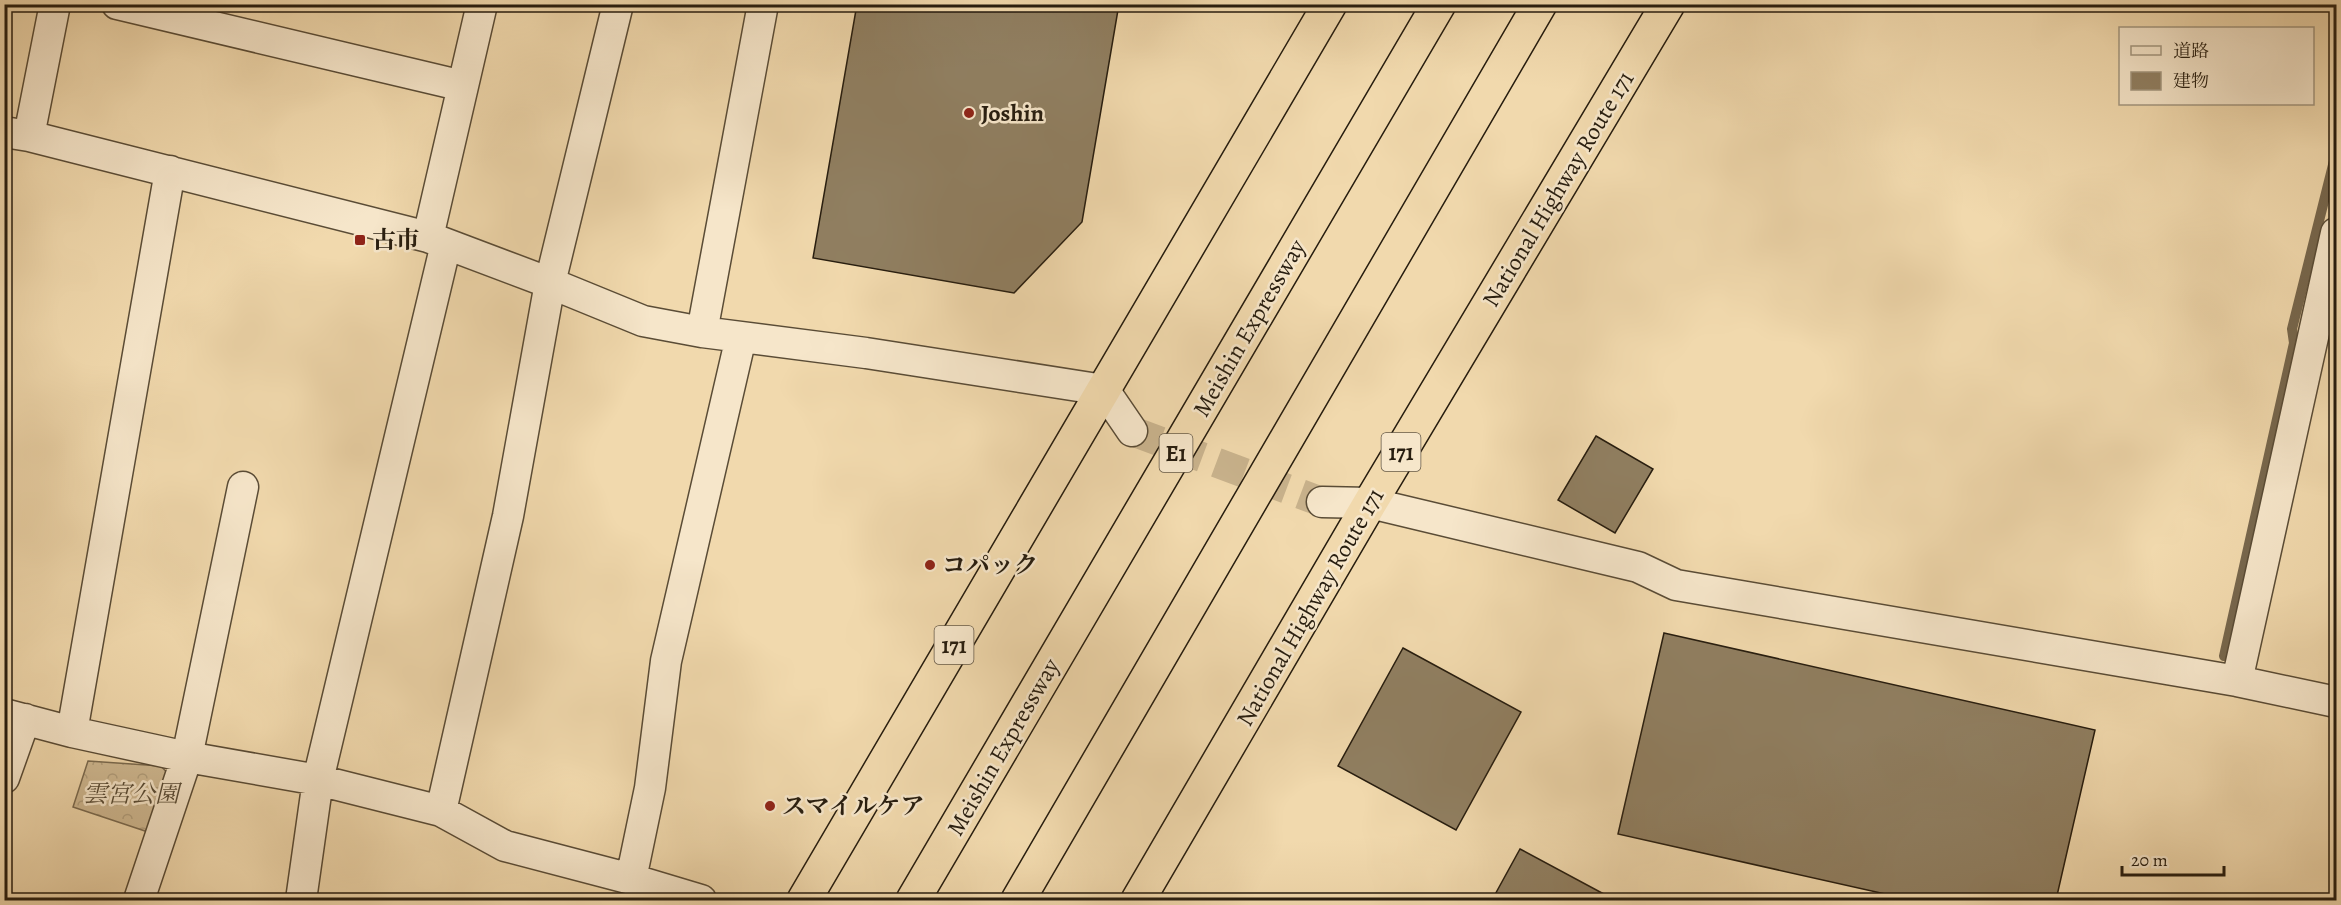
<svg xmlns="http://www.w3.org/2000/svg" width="2341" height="905" viewBox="0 0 2341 905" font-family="Alegreya,'Noto Serif JP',serif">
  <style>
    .forest { fill: url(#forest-crowns); stroke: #7b6b50; stroke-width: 1.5 }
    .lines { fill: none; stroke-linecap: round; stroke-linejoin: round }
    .stream { stroke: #77674d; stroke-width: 10 }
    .building { fill: #907f61; stroke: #271d0f; stroke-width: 1.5 }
    .street-tunnel { stroke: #c9b38d; stroke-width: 30; stroke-dasharray: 30 15; stroke-linecap: butt }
    .street-casing { stroke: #5a4c36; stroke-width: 33 }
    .highway-casing { stroke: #271d0f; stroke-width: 36 }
    .street { stroke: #f6e6ca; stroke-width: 30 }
    .highway { stroke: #f1d9ad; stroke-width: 33 }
    .poi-dot { fill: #8f2418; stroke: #f6e6ca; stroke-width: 2 }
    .labels { text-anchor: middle; stroke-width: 5; stroke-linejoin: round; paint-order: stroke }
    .shield { fill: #f6e6ca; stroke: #655947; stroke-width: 1.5 }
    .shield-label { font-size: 22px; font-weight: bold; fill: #271d0f }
    .poi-label { font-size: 24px; font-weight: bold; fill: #271d0f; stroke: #f6e6ca; text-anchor: start }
    .street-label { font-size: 24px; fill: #271d0f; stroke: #f6e6ca }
    .park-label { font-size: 24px; font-style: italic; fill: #594c36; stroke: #f6e6ca }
  </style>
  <defs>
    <pattern id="forest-crowns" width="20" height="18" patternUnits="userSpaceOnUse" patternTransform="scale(1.5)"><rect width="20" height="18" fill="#cfb992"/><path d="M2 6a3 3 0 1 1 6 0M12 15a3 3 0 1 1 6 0" fill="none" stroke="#b29f7d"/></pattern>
  </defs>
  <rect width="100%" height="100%" fill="#f1d9ad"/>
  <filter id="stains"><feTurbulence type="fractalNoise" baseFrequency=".00333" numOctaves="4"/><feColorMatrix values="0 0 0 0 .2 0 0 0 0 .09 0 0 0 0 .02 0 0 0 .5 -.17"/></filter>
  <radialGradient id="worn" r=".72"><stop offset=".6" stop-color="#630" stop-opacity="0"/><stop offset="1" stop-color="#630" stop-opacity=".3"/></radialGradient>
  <path class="forest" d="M 88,761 L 161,766 L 170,776 L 151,833 L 73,807 Z"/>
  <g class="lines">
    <path class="stream" d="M 2224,656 L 2294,343 L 2292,329 L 2336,153"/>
  </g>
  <path class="building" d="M 857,4 L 1119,4 L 1082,222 L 1014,293 L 813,258 Z
    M 1596,436 L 1653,469 L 1615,533 L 1558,500 Z
    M 1664,633 L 2095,730 L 2056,900 L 1912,900 L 1618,834 Z
    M 1403,648 L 1521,712 L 1456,830 L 1338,766 Z
    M 1520,849 L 1615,900 L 1492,900 Z"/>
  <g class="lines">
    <path class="street-tunnel" d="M 1132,431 L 1322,502"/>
    <defs>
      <path id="street" d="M 117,4 L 463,86
        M 4,132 L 29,136 L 428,237 L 550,283 L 643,321 L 702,332 L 866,353 L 1104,390 L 1132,431
        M 29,136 L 55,4
        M 428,237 L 482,4
        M 702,332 L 763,4
        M 1322,502 L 1370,503 L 1638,567 L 1676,585 L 2237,681 L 2336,702
        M 2237,681 L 2336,233
        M 4,714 L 72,732 L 187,757 L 318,780 L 441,811 L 505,846 L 631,879 L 701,900
        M 72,732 L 170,171
        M 4,778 L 25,719
        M 441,811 L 508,516 L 550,283 L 618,4
        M 631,879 L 650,788 L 666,661 L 741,337
        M 139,900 L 187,757 L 243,487
        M 301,900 L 318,780 L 446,244"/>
      <path id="highway" d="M 804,900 L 1330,4
        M 913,900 L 1439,4
        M 1018,900 L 1540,4
        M 1138,900 L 1370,503 L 1668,4"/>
    </defs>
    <use href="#street" class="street-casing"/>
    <use href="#highway" class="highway-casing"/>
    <use href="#street" class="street"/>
    <use href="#highway" class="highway"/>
  </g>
  <g class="poi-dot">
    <circle cx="969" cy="113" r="6"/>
    <rect x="354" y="234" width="12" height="12" rx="3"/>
    <circle cx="930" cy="565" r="6"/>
    <circle cx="770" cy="806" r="6"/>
  </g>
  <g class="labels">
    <g class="shield">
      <rect x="1381.5" y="433" width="39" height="38" rx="4.5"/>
      <rect x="1159.5" y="434" width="33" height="38" rx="4.5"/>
      <rect x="934.5" y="626" width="39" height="38" rx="4.5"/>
    </g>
    <g class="shield-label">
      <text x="1401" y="460">171</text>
      <text x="1176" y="461">E1</text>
      <text x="954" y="653">171</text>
    </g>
    <g class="poi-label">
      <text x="981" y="121">Joshin</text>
      <text x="372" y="248">古市</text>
      <text x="942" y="573">コパック</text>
      <text x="782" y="814">スマイルケア</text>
    </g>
    <g class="street-label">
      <text transform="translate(1558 189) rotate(-59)" y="8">National Highway Route 171</text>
      <text transform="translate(1249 328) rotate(-60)" y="8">Meishin Expressway</text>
      <text transform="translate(1310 607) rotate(-60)" y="8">National Highway Route 171</text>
      <text transform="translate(1003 747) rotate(-60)" y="8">Meishin Expressway</text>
    </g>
    <g class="park-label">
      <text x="131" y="802">雲宮公園</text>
    </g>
  </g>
  <rect width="2341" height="905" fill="none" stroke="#f1d9ad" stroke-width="24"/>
  <rect x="6" y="6" width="2329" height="893" fill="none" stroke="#271d0f" stroke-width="3"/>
  <rect x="12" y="12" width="2317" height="881" fill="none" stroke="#271d0f" stroke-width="1.5"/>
  <rect x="2119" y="27" width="195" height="78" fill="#f6e6ca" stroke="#a3967f" stroke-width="1.5"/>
  <rect x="2131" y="46" width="30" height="9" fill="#f6e6ca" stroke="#a3967f" stroke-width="1.5"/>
  <text x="2173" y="57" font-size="18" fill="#271d0f">道路</text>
  <rect x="2131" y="72" width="30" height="18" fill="#907f61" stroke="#a3967f" stroke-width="1.5"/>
  <text x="2173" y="87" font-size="18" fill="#271d0f">建物</text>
  <path d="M2122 866v9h102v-9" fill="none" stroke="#271d0f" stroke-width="3"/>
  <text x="2131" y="866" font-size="18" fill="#271d0f" stroke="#f6e6ca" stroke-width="4.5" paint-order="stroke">20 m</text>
  <rect width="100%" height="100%" filter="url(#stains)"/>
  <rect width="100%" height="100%" fill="url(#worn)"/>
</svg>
